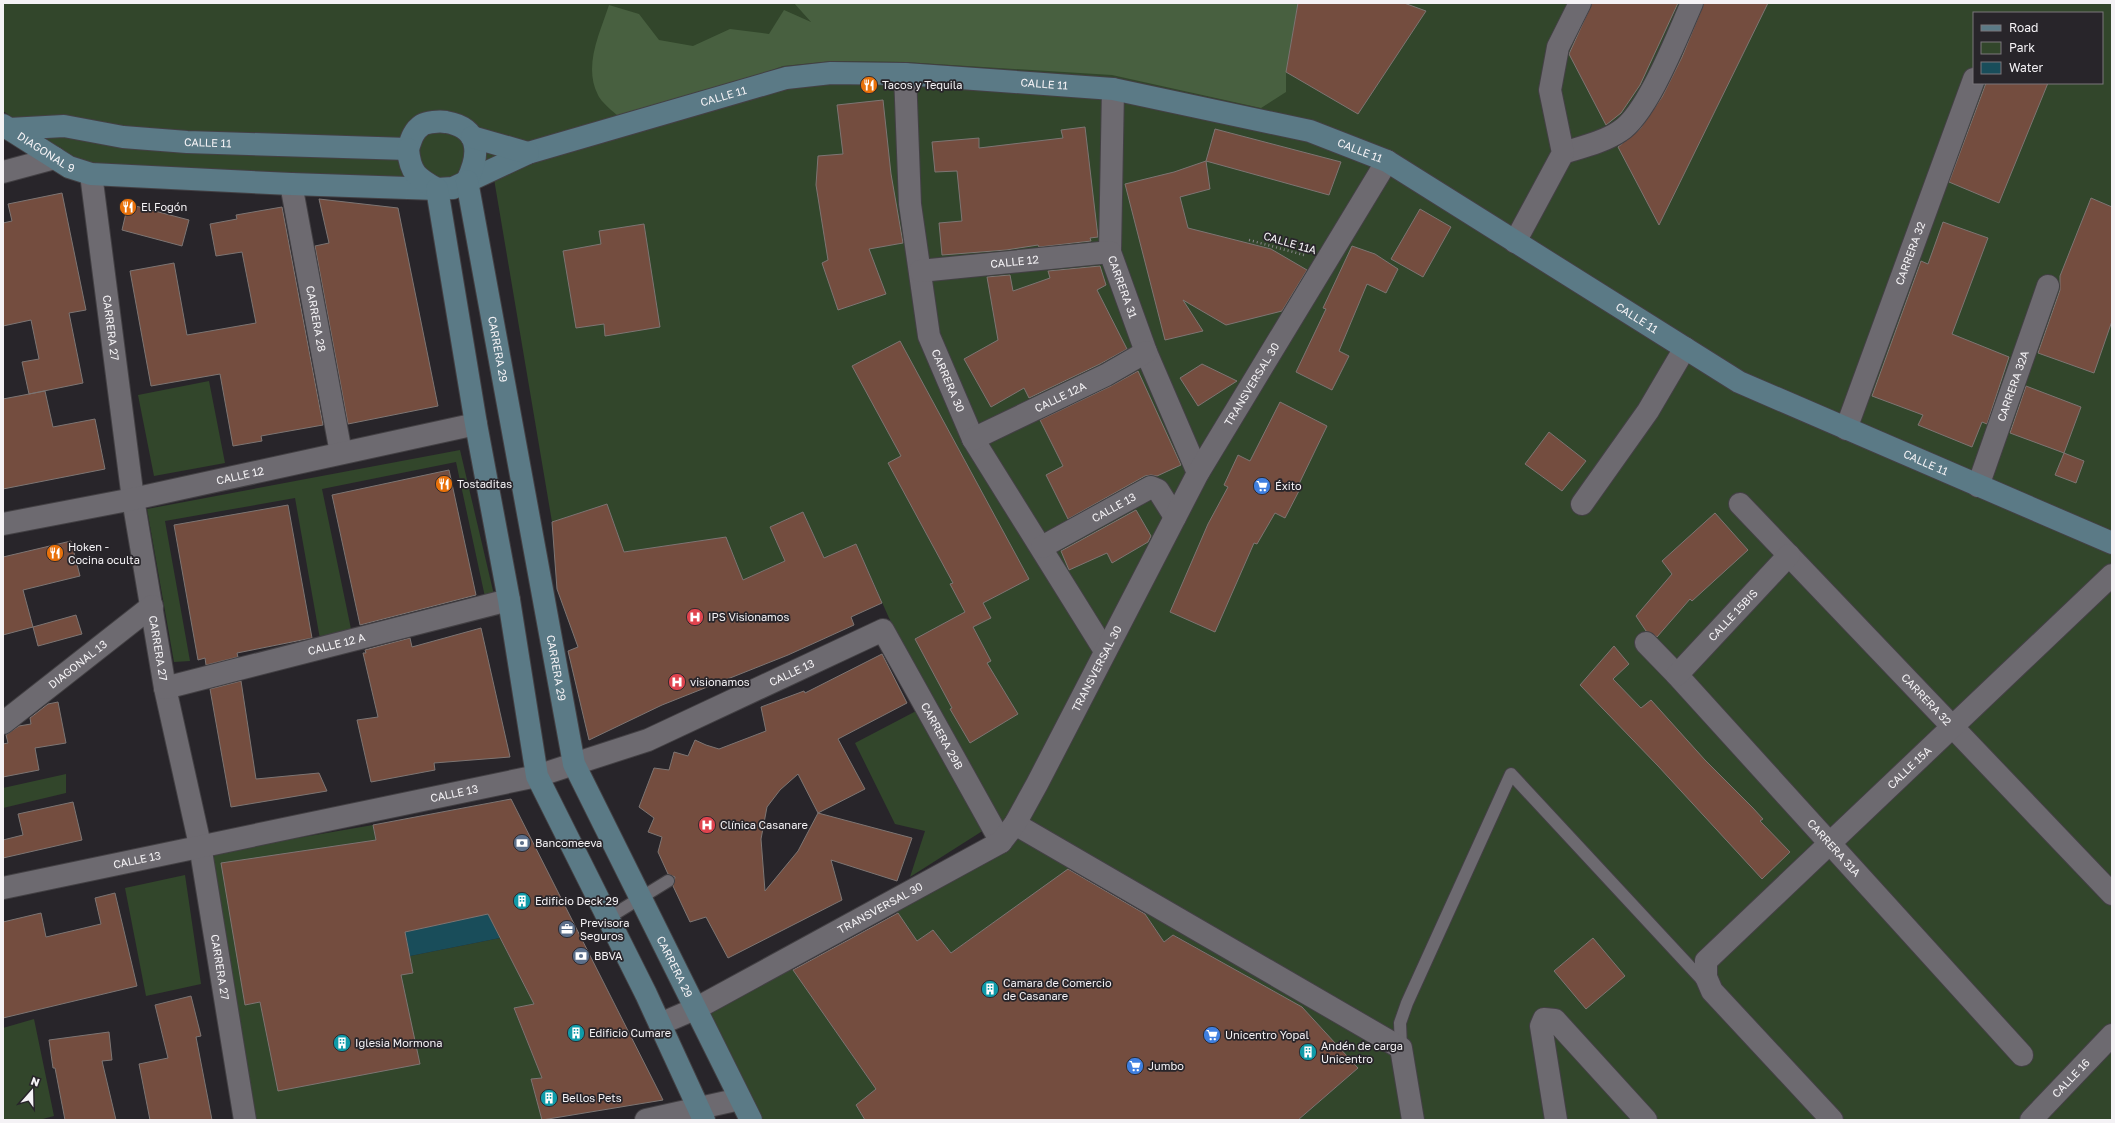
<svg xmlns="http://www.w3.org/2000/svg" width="2115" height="1123" viewBox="0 0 2115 1123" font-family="'Golos Text',sans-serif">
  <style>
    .green { fill: #32462b; fill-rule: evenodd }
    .forest { fill: #486040 }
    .water { fill: #194d5a }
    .building { fill: #744d3f; stroke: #7d7573; fill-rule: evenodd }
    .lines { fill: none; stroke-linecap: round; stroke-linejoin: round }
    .service-casing { stroke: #434044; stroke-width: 14 }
    .minor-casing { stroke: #434044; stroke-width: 24 }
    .secondary-casing { stroke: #434044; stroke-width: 24 }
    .path { stroke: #878589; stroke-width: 2.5; stroke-dasharray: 1 3; stroke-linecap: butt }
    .service { stroke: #6d6a70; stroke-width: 12 }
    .minor { stroke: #6d6a70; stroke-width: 22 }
    .secondary { stroke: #5b7a86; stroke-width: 22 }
    .labels { text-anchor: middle; stroke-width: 3.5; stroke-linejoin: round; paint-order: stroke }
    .street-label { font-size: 11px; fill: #f4f2f5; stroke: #28252a }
    .poi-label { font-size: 11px; fill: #f4f2f5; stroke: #28252a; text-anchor: start }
  </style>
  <rect width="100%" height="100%" fill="#28252a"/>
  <path class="green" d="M 3,3 L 2112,3 L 2112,1120 L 1298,1120 L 1358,1068 L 1302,1007 L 1174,935 L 1164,942 L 1138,903 L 1075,865 L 951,953 L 933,930 L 917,941 L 894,908 L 1008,834 L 889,618 L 856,544 L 824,558 L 803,512 L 770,527 L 785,561 L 743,580 L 726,537 L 624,552 L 607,504 L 552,522 L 493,173 L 472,178 L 420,179 L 94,163 L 74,157 L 57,148 L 3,111 ZM 1974,13 L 2102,13 L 2102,83 L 1974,83 Z
    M 209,381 L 225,463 L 154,476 L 138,395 Z
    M 460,450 L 494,595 L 485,597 L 456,462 L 322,489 L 351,629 L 320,639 L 295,498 L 165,521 L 190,661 L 174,662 L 147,509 Z
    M 918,710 L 984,830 L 910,877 L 925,831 L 895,824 L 855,743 Z
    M 66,774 L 66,793 L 3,808 L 3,788 Z
    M 373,825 L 376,840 L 222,863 L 231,918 L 413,973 L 410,956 L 500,938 L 534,1004 L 514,1009 L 542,1078 L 531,1080 L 542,1120 L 256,1120 L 210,853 Z
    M 185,875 L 201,984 L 146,996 L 125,888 Z
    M 790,965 L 876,1089 L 856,1105 L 865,1120 L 759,1120 L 703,1011 Z
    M 34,1019 L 54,1116 L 39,1120 L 3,1120 L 3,1028 Z"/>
  <path class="forest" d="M 794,3 L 1298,3 L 1286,72 L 1286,92 L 1261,108 L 1112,75 L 904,62 L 834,61 L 783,66 L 627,123 C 620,117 602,104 598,95 C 583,66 600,33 609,5 L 639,14 L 659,40 L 693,46 L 730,29 L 769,34 L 784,10 L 811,22 Z"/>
  <path class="water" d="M 488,914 L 500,938 L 410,956 L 405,932 Z"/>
  <path class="building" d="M 1298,3 L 1404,3 L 1426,11 L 1358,114 L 1286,72 Z
    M 1592,3 L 1678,3 L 1640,85 L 1621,113 L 1606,125 L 1569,54 Z
    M 1704,3 L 1768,3 L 1659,225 L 1618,147 L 1640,129 L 1662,97 L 1682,57 Z
    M 1986,83 L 2048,83 L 1999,203 L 1949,182 Z
    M 883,100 L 891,174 L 903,243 L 869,249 L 886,294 L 838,310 L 822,263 L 828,260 L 816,185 L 818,156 L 843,154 L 837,105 Z
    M 1085,127 L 1098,237 L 1090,238 L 1091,241 L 1039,247 L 1038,245 L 1006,250 L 942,255 L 939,223 L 962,221 L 957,171 L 935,172 L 932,142 L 979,138 L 979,148 L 1063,138 L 1061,130 Z
    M 1215,129 L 1341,162 L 1329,195 L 1206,161 Z
    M 1206,161 L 1210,189 L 1180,197 L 1188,228 L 1271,249 L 1307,270 L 1282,311 L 1226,325 L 1183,300 L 1203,331 L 1165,340 L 1125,184 L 1174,172 Z
    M 62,193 L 86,310 L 69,313 L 83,383 L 29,394 L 22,362 L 39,359 L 31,320 L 3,326 L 3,223 L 12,221 L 8,204 Z
    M 2091,198 L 2112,207 L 2112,321 L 2094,373 L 2038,353 L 2060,290 L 2060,276 Z
    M 319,199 L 398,208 L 438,406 L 348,424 L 315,246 L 329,243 Z
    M 128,204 L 189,220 L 182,246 L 122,230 Z
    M 282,207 L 323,425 L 261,436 L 262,441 L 233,446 L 220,374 L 151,386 L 130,271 L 174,263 L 187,335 L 256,323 L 242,252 L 216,256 L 210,224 L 237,219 L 236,215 Z
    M 1420,209 L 1451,227 L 1423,277 L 1391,259 Z
    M 1943,222 L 1988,238 L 1952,334 L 2009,357 L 1987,424 L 1982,422 L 1972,447 L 1918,425 L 1923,415 L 1872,396 L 1921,261 L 1928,264 Z
    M 644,224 L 660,327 L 605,336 L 604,324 L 576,328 L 563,251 L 601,244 L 599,231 Z
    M 1352,246 L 1375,254 L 1398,269 L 1386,293 L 1367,284 L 1339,351 L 1349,356 L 1332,390 L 1296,372 L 1326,309 L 1323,308 Z
    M 1100,266 L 1106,285 L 1097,290 L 1127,349 L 1100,364 L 1029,398 L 1024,388 L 991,407 L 964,359 L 998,340 L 987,277 L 1010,275 L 1013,291 L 1050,278 L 1048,271 Z
    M 900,341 L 1029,579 L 983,603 L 991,618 L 973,627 L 991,661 L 987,663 L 1018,714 L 970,743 L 950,709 L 952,708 L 915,639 L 965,612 L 950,584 L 953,583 L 888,463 L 901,456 L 852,366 Z
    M 1202,364 L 1237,381 L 1198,406 L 1180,378 Z
    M 1138,371 L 1181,465 L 1157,476 L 1151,475 L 1145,476 L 1068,519 L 1046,475 L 1063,466 L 1040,420 L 1111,386 Z
    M 2026,386 L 2081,407 L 2064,453 L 2010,433 Z
    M 45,391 L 53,427 L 95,419 L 105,469 L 3,489 L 3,399 Z
    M 1280,402 L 1327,426 L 1298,486 L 1301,487 L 1285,518 L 1275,513 L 1257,544 L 1254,543 L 1215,632 L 1170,612 L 1208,524 L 1228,487 L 1224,485 L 1238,455 L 1250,461 Z
    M 1549,432 L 1586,461 L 1562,491 L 1525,464 Z
    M 2064,453 L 2084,461 L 2076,483 L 2055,475 Z
    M 449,470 L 476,595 L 360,625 L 332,495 Z
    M 607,504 L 624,552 L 726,537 L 743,580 L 785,561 L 770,527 L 803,512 L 824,558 L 856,544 L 882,603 L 851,617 L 854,625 L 788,655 L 662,705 L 589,740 L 568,651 L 578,647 L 557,589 L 552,522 Z
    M 288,505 L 312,638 L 237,653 L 238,657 L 206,665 L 205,658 L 198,660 L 174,525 Z
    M 1136,510 L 1151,536 L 1148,542 L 1112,563 L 1107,553 L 1069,570 L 1061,551 Z
    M 1715,513 L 1748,550 L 1692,601 L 1690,599 L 1657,637 L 1646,631 L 1636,616 L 1672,574 L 1662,561 Z
    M 71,541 L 80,576 L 23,590 L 33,627 L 76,615 L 82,634 L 38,646 L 33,627 L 3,635 L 3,557 Z
    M 481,628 L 510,757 L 434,763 L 435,770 L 371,782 L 357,720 L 378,717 L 363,653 L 366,653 L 365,650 L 410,638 L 412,647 Z
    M 1614,646 L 1629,664 L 1613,679 L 1641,708 L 1651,700 L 1705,760 L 1753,808 L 1763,819 L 1760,821 L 1790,852 L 1762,879 L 1658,766 L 1580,685 Z
    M 882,654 L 907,703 L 838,739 L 865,789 L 818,813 L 912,838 L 897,881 L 831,860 L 842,900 L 728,958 L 706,917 L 690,922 L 673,886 L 675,877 L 668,874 L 658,852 L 662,837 L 648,832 L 654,818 L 639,807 L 654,768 L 669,770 L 674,752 L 688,756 L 695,740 L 706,745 L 719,749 L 766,731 L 761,707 L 804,691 L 805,693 ZM 798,774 L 818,813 L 798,851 L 765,891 L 761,839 L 767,807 L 780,790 Z
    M 241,681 L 256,779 L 319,773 L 327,791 L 231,807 L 210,689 Z
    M 58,702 L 66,743 L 35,748 L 39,770 L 3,777 L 3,744 L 8,743 L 6,735 L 19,726 L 31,724 L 30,718 L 48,704 Z
    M 511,799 L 663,1100 L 542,1120 L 531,1079 L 542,1078 L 514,1008 L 534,1004 L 488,914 L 405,932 L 413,973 L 401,975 L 420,1064 L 278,1091 L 260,1002 L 245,1005 L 221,863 L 376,840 L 373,825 Z
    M 73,802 L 82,840 L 3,858 L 3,840 L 23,835 L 18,814 Z
    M 1068,869 L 1145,914 L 1164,942 L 1173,935 L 1302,1007 L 1358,1068 L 1298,1120 L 865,1120 L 856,1105 L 876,1089 L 793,970 L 898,913 L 917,941 L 933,930 L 951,953 Z
    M 115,893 L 137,986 L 3,1018 L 3,922 L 41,913 L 46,937 L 101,924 L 95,898 Z
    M 1593,938 L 1625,976 L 1586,1009 L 1554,971 Z
    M 191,996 L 201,1036 L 196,1037 L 212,1120 L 150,1120 L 139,1064 L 168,1058 L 155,1005 Z
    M 109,1032 L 112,1060 L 102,1061 L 116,1120 L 65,1120 L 55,1068 L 53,1068 L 49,1040 Z"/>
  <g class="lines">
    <defs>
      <path id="service" d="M 608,918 L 668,881
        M 1401,1048 L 1400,1023 L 1407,1003 L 1511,774 L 1706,984"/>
      <g id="minor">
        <path id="s1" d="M 905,74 L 910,204 L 929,336 L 973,439 L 1105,651"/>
        <path id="s2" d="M 1113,89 L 1110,252 L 1146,352 L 1198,473"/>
        <path d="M 1563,153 C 1582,147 1604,142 1620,131 C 1648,113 1678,34 1692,3"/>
        <path d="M 3,172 L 55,158"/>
        <path id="s3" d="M 91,174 L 133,499 L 165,688 L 200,845 L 245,1120"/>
        <path id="s4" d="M 291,184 L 341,453"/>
        <path d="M 1515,242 L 1563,153 L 1550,90 L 1558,47 L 1580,3"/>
        <path id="s5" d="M 920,271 L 1110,252"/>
        <path id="s6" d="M 1846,429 L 1974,79"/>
        <path id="s7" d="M 973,439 L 1106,375 L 1146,352"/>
        <path id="s8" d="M 1978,486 L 2048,286"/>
        <path d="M 1582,504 L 1648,411 L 1685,348"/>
        <path id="s9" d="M 1740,504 L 2112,894"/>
        <path id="s10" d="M 3,524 L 133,499 L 476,424"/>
        <path id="s11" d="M 1042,547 L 1151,487 L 1158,490 L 1175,517"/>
        <path id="s12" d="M 1646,643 L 1677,675 L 2022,1055"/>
        <path id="s13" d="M 1677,675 L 1789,555"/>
        <path id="s14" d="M 165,688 L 509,600"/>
        <path id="s15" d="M 3,723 L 152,606"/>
        <path d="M 1015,824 L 1401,1048 L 1413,1120"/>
        <path id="s16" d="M 3,888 L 537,776 L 648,740 L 883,630 L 1001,842"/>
        <path id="s17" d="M 660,1024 L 697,1008 L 1001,842 L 1015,824 L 1037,784 L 1198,473 L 1387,161"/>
        <path d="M 646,1120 L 740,1099"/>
        <path d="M 1556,1120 L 1541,1026 L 1544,1019 L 1555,1020 L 1646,1120"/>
        <path id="s18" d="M 1832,1120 L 1712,991 L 1706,977 L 1706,961 L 2112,575"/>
        <path id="s19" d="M 2031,1120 L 2112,1035"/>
      </g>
      <g id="secondary">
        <path id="s20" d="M 3,125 L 69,167 L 91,174 L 291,184 L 437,189 L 453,188 L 528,153 L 786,78 L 831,73 L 905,74 L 1113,89 L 1310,131 L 1387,161 L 1739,382 L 2112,543"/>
        <path id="s21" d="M 9,129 L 64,126 L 123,137 L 187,142 L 408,149 C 411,140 413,131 422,125 C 427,122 439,121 446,122 C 481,128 480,154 467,181"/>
        <path d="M 472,137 L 528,153"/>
        <path d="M 408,149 C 410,173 417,178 437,189"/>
        <path id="s22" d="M 467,181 L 574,764 L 751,1120"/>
        <path d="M 437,189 L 476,424 L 509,600 L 537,776 L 646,994 L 704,1120"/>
      </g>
    </defs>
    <use href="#service" class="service-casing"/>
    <use href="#minor" class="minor-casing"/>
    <use href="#secondary" class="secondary-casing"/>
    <path class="path" d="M 1249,240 L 1304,255"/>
    <use href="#service" class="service"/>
    <use href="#minor" class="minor"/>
    <use href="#secondary" class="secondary"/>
  </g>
  <defs>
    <symbol id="restaurant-disc" viewBox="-11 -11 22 22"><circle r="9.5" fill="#e8710a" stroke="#28252a"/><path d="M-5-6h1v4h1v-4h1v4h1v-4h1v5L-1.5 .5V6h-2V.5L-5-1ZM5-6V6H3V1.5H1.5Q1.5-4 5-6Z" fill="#fff"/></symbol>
    <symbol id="supermarket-disc" viewBox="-11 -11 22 22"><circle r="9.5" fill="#3f7fe0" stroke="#28252a"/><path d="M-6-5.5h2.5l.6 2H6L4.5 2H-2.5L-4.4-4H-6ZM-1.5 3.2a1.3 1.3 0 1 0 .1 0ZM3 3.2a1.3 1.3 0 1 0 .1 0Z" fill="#fff"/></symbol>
    <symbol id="hospital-disc" viewBox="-11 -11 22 22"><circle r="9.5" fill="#e0444e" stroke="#28252a"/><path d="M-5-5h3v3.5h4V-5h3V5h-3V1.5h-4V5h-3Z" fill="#fff"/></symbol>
    <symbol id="bank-disc" viewBox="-11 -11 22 22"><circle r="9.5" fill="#5c6f8a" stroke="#28252a"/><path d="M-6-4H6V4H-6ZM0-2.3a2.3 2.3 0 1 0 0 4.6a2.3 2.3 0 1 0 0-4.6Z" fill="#fff"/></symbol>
    <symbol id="building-disc" viewBox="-11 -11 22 22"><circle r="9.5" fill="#0f9aa8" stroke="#28252a"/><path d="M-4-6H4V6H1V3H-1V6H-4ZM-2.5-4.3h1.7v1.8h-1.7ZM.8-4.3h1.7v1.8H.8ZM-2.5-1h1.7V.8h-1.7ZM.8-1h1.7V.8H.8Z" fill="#fff"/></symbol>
    <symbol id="office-disc" viewBox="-11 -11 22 22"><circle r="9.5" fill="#5c6f8a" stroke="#28252a"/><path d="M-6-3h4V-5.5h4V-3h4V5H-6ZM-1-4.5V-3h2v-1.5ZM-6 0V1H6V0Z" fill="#fff"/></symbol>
  </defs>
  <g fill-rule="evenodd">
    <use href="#restaurant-disc" x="859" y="75" width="20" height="20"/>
    <use href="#restaurant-disc" x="118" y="197" width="20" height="20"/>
    <use href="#restaurant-disc" x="434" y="474" width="20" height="20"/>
    <use href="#supermarket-disc" x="1252" y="476" width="20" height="20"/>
    <use href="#restaurant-disc" x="45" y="543" width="20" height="20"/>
    <use href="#hospital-disc" x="685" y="607" width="20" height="20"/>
    <use href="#hospital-disc" x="667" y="672" width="20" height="20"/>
    <use href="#hospital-disc" x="697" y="815" width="20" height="20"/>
    <use href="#bank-disc" x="512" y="833" width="20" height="20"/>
    <use href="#building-disc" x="512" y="891" width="20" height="20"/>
    <use href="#office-disc" x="557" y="919" width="20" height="20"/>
    <use href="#bank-disc" x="571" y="946" width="20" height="20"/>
    <use href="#building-disc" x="980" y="979" width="20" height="20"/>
    <use href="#building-disc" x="566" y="1023" width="20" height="20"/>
    <use href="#supermarket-disc" x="1202" y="1025" width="20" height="20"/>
    <use href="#building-disc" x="332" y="1033" width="20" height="20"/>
    <use href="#building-disc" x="1298" y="1042" width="20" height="20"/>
    <use href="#supermarket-disc" x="1125" y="1056" width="20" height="20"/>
    <use href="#building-disc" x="539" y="1088" width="20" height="20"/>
  </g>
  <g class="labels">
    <g class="street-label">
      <text dy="4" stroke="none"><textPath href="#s20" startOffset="1074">CALLE 11</textPath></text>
      <text dy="4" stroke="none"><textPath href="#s20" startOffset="750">CALLE 11</textPath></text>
      <text dy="4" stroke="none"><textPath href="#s21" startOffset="200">CALLE 11</textPath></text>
      <text dy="4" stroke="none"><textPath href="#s20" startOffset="1398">CALLE 11</textPath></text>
      <text dy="4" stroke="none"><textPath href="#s20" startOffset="51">DIAGONAL 9</textPath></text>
      <text transform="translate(1290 243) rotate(16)" y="4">CALLE 11A</text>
      <text dy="4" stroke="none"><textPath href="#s6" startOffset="187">CARRERA 32</textPath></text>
      <text dy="4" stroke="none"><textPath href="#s5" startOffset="95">CALLE 12</textPath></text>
      <text dy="4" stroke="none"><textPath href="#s2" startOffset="200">CARRERA 31</textPath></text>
      <text dy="4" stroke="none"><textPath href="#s4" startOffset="137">CARRERA 28</textPath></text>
      <text dy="4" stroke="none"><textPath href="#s20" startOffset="1722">CALLE 11</textPath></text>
      <text dy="4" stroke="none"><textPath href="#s3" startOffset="155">CARRERA 27</textPath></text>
      <text dy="4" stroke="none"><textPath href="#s22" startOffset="171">CARRERA 29</textPath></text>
      <text dy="4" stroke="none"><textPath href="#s1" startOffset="312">CARRERA 30</textPath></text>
      <text dy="4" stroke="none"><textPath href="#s17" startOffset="909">TRANSVERSAL 30</textPath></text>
      <text dy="4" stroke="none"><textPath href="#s8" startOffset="106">CARRERA 32A</textPath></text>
      <text dy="4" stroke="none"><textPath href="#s7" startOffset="97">CALLE 12A</textPath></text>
      <text dy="4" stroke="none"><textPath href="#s20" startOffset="2046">CALLE 11</textPath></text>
      <text dy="4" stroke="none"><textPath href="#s10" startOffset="242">CALLE 12</textPath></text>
      <text dy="4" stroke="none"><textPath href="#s11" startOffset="82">CALLE 13</textPath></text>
      <text dy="4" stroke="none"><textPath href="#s13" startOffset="82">CALLE 15BIS</textPath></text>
      <text dy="4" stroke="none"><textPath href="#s14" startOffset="177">CALLE 12 A</textPath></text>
      <text dy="4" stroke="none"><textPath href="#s3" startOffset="479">CARRERA 27</textPath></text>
      <text dy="4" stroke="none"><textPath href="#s15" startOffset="95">DIAGONAL 13</textPath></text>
      <text dy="4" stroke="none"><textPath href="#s22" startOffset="495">CARRERA 29</textPath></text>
      <text dy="4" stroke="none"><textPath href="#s17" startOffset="585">TRANSVERSAL 30</textPath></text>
      <text dy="4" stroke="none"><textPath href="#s16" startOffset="821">CALLE 13</textPath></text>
      <text dy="4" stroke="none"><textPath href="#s9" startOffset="270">CARRERA 32</textPath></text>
      <text dy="4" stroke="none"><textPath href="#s16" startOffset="1043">CARRERA 29B</textPath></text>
      <text dy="4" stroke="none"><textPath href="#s18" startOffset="488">CALLE 15A</textPath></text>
      <text dy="4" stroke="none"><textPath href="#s16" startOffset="461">CALLE 13</textPath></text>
      <text dy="4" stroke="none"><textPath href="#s12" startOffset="278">CARRERA 31A</textPath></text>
      <text dy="4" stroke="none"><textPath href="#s16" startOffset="137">CALLE 13</textPath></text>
      <text dy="4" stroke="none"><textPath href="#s17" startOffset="249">TRANSVERSAL 30</textPath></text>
      <text dy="4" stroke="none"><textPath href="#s3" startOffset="804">CARRERA 27</textPath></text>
      <text dy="4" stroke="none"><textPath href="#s22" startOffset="819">CARRERA 29</textPath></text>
      <text dy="4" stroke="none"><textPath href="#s19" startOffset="58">CALLE 16</textPath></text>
    </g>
    <g class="poi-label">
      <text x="882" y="89">Tacos y Tequila</text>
      <text x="141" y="211">El Fogón</text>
      <text x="457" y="488">Tostaditas</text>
      <text x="1275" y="490">Éxito</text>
      <text x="68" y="551">Hoken -<tspan x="68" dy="13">Cocina oculta</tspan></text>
      <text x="708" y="621">IPS Visionamos</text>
      <text x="690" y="686">visionamos</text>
      <text x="720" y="829">Clínica Casanare</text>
      <text x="535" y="847">Bancomeeva</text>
      <text x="535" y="905">Edificio Deck 29</text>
      <text x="580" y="927">Previsora<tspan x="580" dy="13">Seguros</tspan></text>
      <text x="594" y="960">BBVA</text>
      <text x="1003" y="987">Camara de Comercio<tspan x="1003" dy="13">de Casanare</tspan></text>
      <text x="589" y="1037">Edificio Cumare</text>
      <text x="1225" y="1039">Unicentro Yopal</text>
      <text x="355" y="1047">Iglesia Mormona</text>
      <text x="1321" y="1050">Andén de carga<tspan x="1321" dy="13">Unicentro</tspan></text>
      <text x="1148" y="1070">Jumbo</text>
      <text x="562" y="1102">Bellos Pets</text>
    </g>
  </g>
  <rect width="2115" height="1123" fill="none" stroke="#f4f2f5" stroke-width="8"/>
  <rect x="1973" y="12" width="130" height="72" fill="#28252a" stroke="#7a777b"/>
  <rect x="1981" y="25" width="20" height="6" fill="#5b7a86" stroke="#7a777b"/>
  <text x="2009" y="32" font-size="12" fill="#f4f2f5">Road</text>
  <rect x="1981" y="42" width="20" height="12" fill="#32462b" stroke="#7a777b"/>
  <text x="2009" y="52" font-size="12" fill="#f4f2f5">Park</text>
  <rect x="1981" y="62" width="20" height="12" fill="#194d5a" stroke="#7a777b"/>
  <text x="2009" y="72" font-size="12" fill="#f4f2f5">Water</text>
  <g transform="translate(32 1091) rotate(20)" stroke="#28252a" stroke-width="3" paint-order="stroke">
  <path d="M0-3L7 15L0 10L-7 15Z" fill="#f4f2f5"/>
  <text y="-6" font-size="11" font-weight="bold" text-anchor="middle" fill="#f4f2f5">N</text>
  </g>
</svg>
